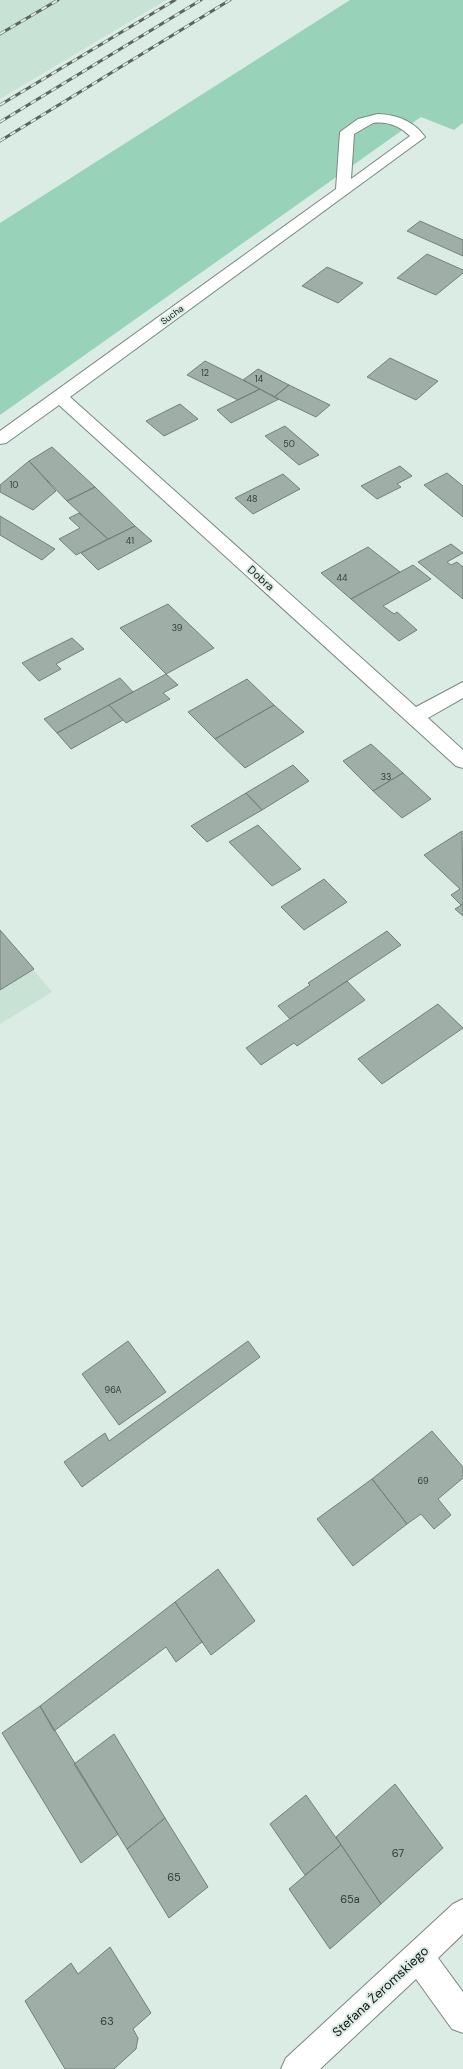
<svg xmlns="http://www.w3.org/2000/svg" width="463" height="2069" viewBox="0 0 463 2069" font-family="'DM Sans',sans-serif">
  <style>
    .built { fill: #c9e2d6 }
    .green { fill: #98d3b9 }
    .building { fill: #9fafa8; stroke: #72817a }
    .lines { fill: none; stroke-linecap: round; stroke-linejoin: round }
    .minor-casing { stroke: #798881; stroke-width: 2 }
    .minor { fill: #fff; fill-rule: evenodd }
    .rail-casing { stroke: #5c6661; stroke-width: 3 }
    .rail { stroke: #dbece4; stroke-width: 2; stroke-dasharray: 6; stroke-linecap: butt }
    .labels { text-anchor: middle; stroke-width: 4; stroke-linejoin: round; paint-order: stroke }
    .far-street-label { font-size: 9px; fill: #111614; stroke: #dbece4 }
    .number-label { font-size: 9px; fill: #343c39 }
    .street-label { font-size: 11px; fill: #111614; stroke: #dbece4 }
    .near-number-label { font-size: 11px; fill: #343c39 }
    .near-street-label { font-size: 13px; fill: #111614; stroke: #dbece4 }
  </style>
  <rect width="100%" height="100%" fill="#dbece4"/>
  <path class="built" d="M 0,0 L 166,0 L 0,99 Z
    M 0,930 L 52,992 L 0,1024 Z"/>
  <path class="green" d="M 350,0 L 463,0 L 463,123 L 454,130 L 421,117 L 0,415 L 0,223 Z"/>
  <path class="building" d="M 420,221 L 463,240 L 463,256 L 407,231 Z
    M 427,254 L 463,270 L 463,273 L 436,295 L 397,278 Z
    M 327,267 L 363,283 L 338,303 L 302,286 Z
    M 390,358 L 438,381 L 416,400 L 367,377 Z
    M 205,361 L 243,380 L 260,389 L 238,400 L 187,375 Z
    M 258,369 L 289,385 L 274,397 L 243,380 Z
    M 289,385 L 330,405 L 316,417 L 274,397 Z
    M 260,389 L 279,399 L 231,423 L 217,410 Z
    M 180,404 L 198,419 L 164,436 L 146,421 Z
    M 285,426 L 319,455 L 299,465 L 265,436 Z
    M 52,447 L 95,487 L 67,501 L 29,461 Z
    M 29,461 L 56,491 L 33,510 L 0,492 L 0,485 Z
    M 400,466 L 412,476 L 397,484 L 401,487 L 377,499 L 361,486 Z
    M 447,473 L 463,486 L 463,517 L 424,485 Z
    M 283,474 L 300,489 L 253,514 L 235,498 Z
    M 95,487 L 135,526 L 108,539 L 67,501 Z
    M 79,513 L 108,539 L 76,555 L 59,539 L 80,528 L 69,518 Z
    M 0,516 L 55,549 L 42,560 L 0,535 Z
    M 135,526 L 152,541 L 98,570 L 81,553 Z
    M 451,544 L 463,553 L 447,562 L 451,565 L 457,562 L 463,567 L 463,599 L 418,562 Z
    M 368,547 L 400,572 L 351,599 L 321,573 Z
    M 413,565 L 431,579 L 383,606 L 394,614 L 397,612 L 417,630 L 399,641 L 351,599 Z
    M 168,604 L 214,648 L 166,674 L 120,628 Z
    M 72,638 L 84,649 L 56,664 L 61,669 L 39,681 L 22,663 Z
    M 166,674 L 178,685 L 163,693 L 170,699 L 126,723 L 109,705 Z
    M 120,678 L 133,692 L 57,733 L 44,719 Z
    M 247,679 L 274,705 L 215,739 L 188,712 Z
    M 109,705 L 123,720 L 71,749 L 57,733 Z
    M 274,705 L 304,732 L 245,768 L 215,739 Z
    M 371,744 L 403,773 L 373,791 L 343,761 Z
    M 293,765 L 309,781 L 262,810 L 246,793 Z
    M 403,773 L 431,799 L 402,818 L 373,791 Z
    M 246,793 L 262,810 L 207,842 L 191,826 Z
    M 258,825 L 301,869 L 272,886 L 229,842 Z
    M 462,831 L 463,904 L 461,905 L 451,895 L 460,889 L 424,855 Z
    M 324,879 L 347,902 L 304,930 L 281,907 Z
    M 463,904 L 463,916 L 455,909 Z
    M 0,930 L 34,969 L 0,990 Z
    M 387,931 L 401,945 L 290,1019 L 278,1006 L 310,985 L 308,983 Z
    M 347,981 L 365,1000 L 297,1046 L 294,1043 L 261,1065 L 246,1048 Z
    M 438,1004 L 463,1028 L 382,1084 L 358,1059 Z
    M 128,1341 L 166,1392 L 119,1425 L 82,1374 Z
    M 248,1341 L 260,1357 L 82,1487 L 64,1462 L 105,1433 L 109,1441 Z
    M 432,1431 L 463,1467 L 463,1478 L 438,1499 L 451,1515 L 434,1529 L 421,1514 L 407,1524 L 372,1479 Z
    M 372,1479 L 407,1524 L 353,1566 L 317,1519 Z
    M 218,1569 L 255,1621 L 211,1655 L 175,1602 Z
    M 175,1602 L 202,1642 L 176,1662 L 166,1647 L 54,1731 L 40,1706 Z
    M 40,1706 L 118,1834 L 81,1863 L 2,1733 Z
    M 114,1734 L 165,1818 L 127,1849 L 74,1764 Z
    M 395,1784 L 443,1848 L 381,1904 L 336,1837 Z
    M 306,1795 L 341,1845 L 305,1875 L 270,1824 Z
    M 165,1818 L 208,1887 L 169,1918 L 127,1849 Z
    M 341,1845 L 381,1904 L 330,1949 L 289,1889 Z
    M 110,1947 L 151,2013 L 133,2029 L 138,2038 L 136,2049 L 114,2069 L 65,2069 L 25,2001 L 71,1963 L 78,1974 Z"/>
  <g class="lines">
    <defs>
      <path id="minor" d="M 378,114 C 397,115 414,121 425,137 L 70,397 L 416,707 L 463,682 L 463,698 L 428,718 L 463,750 L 463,768 L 456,766 L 59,405 L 6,443 L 0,444 L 0,431 L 336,189 L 340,132 L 358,119 ZM 373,123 C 387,121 400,126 410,136 L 351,179 L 354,134 Z
        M 463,1899 L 463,1934 L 438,1958 L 463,1992 L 463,2033 L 452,2029 L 416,1979 L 320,2069 L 281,2069 L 286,2058 L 453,1904 Z"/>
    </defs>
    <use href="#minor" class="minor-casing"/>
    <use href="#minor" class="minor"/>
    <defs>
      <path id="rail" d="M 0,34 L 58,0
        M 0,105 L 175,0
        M 0,122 L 201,0
        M 0,141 L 230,0"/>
    </defs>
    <use href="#rail" class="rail-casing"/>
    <use href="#rail" class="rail"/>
  </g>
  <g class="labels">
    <g class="far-street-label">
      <text transform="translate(172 315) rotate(-36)" y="3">Sucha</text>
    </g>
    <g class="number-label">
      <text x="205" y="376">12</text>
      <text x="259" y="382">14</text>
      <text x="289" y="447">50</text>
      <text x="14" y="488">10</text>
      <text x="252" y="502">48</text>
      <text x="130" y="544">41</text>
      <text x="342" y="581">44</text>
      <text x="177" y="631">39</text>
      <text x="386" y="780">33</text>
      <text x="113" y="1393">96A</text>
      <text x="423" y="1484">69</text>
    </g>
    <g class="street-label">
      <text transform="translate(261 578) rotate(42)" y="4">Dobra</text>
    </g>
    <g class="near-number-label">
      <text x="398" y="1857">67</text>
      <text x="174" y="1881">65</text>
      <text x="350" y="1903">65a</text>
      <text x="107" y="2025">63</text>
    </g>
    <g class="near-street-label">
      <text transform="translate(380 1991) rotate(-43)" y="5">Stefana Żeromskiego</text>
    </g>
  </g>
</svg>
